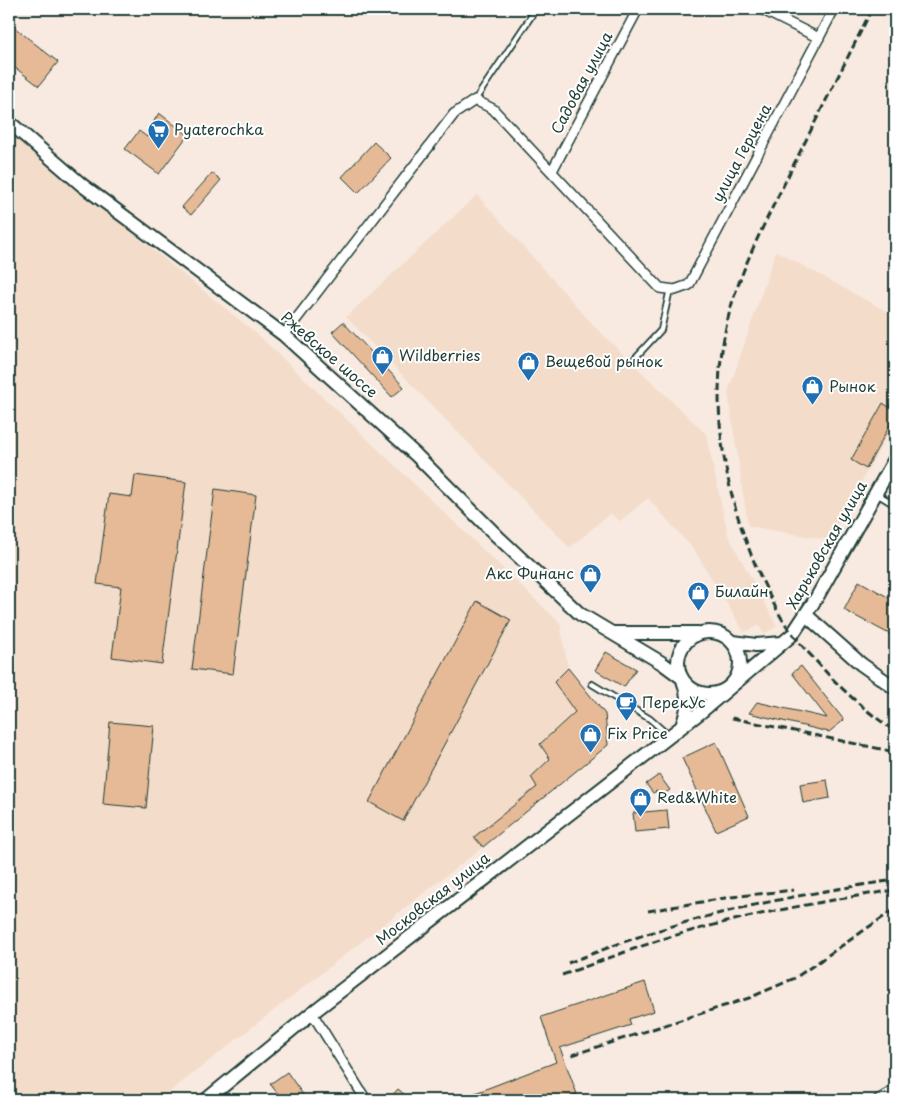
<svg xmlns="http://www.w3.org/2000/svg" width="904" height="1109" viewBox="0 0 904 1109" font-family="'Playpen Sans',sans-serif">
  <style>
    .built { fill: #f3dcca }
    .building { fill: #e6ba96; stroke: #1f3d34 }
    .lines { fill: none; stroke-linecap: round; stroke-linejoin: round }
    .lane-casing { stroke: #1f3d34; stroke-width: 8 }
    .street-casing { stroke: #1f3d34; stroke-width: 12 }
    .secondary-casing { stroke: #1f3d34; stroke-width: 16 }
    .lane { stroke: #fff; stroke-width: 4.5 }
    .street { stroke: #fff; stroke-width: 9 }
    .secondary { stroke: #fff; stroke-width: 12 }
    .rail { stroke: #1f3d34; stroke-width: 3; stroke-dasharray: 8 4; stroke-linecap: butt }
    .labels { text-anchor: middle; stroke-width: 4; stroke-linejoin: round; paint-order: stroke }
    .street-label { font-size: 15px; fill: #1f3d34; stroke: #fff }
    .poi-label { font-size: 15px; fill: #1f3d34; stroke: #fff; text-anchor: start }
  </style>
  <rect width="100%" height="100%" fill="#f8eae0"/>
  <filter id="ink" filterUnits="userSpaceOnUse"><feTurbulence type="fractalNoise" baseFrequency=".02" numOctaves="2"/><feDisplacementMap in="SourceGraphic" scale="10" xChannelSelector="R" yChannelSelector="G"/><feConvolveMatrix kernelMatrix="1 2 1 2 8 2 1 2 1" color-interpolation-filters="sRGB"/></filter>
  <g filter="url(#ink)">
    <path class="built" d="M 9,133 L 258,335 L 560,623 L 568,668 L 554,682 L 575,712 L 540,744 L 550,759 L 537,787 L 475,837 L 483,847 L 159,1100 L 9,1100 Z
      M 477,195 L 596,328 L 706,434 L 728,535 L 777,626 L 764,634 L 759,626 L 744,632 L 695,551 L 648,498 L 620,521 L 610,513 L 570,548 L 346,317 Z
      M 776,251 L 895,316 L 895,421 L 829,540 L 748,526 L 728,392 Z"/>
    <path class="building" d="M 9,23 L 58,62 L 39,86 L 9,63 Z
      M 159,113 L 188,135 L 159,174 L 125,149 L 139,131 L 147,137 L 156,125 L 154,121 Z
      M 374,142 L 391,158 L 358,193 L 342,177 Z
      M 212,173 L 221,180 L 191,215 L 182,207 Z
      M 343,322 L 404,387 L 392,397 L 332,332 Z
      M 895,396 L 895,416 L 866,469 L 851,460 L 883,403 L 889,407 Z
      M 135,475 L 186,482 L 162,664 L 112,657 L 121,587 L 97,584 L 109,494 L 132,497 Z
      M 215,489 L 256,495 L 233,674 L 192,669 Z
      M 859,581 L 895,601 L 895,637 L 844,610 Z
      M 477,601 L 511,620 L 403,821 L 369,802 Z
      M 606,652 L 636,669 L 624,687 L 595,670 Z
      M 801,666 L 844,720 L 829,732 L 749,713 L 757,702 L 827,718 L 792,673 Z
      M 568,668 L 605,714 L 608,745 L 483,847 L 474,837 L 537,787 L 531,777 L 550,759 L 540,744 L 575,712 L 554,682 Z
      M 110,722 L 154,726 L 146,808 L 103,804 Z
      M 716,742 L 749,816 L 716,831 L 682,758 Z
      M 659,775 L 670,790 L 661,796 L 657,791 L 653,793 L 646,784 Z
      M 827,780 L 830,798 L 803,803 L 800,784 Z
      M 667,810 L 669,829 L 635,832 L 633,813 Z
      M 645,982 L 654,1011 L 629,1019 L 631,1025 L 560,1048 L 577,1094 L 560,1100 L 457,1100 L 556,1062 L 541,1017 Z
      M 287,1072 L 294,1082 L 307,1100 L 283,1100 L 270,1084 Z
      M 398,1089 L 411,1100 L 388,1100 Z"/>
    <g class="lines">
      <defs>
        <path id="lane" d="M 475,100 L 536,9
          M 635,358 L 661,330 L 670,289
          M 877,494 L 895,505
          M 592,684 L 650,719 L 668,735"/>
        <path id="street" d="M 761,9 L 819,38
          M 552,171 L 638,9
          M 284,335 L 454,114 L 475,100 L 493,109 L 660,288 L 675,290 L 689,285 L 834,9
          M 312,1013 L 366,1100
          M 878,1100 L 895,1090"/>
        <path id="secondary" d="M 9,122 L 82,185 L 284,335 L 416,455 L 497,536 L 580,614 L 662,663 L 681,677
          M 806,615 L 861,664 L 895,688
          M678 663a31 31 0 1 1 62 0a31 31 0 1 1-62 0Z
          M 613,633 L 698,633
          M 733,642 L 756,645 L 782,643
          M 682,726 C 689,707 689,699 683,680
          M 206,1100 L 312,1013 L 702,711 L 792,635 L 817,597 L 895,459"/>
      </defs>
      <use href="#lane" class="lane-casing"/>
      <use href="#street" class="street-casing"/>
      <use href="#secondary" class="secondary-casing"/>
      <use href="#lane" class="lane"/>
      <use href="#street" class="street"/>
      <use href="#secondary" class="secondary"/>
      <path class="rail" d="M 872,9 C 846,61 819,114 793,166 C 772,209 749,251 734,297 C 704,390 722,493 762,580 C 771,598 779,617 792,633 C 799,643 808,652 816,661 C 840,688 865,711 895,731
        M 732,718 L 895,752
        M 648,911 L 731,897 L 794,890
        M 568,963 C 594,953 620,943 647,934 C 727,908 812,892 895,880
        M 562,975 C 596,963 629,950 663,939 C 739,916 817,902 895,890
        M 572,1055 L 749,998 L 795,978 L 895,909"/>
    </g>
  </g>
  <defs>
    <symbol id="supermarket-pin" viewBox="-11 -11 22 30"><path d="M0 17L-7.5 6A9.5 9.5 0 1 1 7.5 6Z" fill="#1f6fb2" stroke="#fff"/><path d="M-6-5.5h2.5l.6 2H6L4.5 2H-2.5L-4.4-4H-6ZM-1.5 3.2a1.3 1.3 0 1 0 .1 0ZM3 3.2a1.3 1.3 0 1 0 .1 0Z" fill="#fff"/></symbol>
    <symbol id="shop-pin" viewBox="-11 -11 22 30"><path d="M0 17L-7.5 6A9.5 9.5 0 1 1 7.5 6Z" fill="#1f6fb2" stroke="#fff"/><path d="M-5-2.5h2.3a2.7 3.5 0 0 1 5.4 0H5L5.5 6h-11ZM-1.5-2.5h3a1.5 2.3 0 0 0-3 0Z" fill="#fff"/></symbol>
    <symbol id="cafe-pin" viewBox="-11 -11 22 30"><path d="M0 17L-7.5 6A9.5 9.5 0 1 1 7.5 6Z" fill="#1f6fb2" stroke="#fff"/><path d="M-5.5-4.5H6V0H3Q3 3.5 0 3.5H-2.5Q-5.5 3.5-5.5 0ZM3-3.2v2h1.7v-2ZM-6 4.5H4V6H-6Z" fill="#fff"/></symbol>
  </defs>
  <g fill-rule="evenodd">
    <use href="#supermarket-pin" x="146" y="118" width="25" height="34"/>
    <use href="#shop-pin" x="370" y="344" width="25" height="34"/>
    <use href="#shop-pin" x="516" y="350" width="25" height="34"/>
    <use href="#shop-pin" x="800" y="374" width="25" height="34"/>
    <use href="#shop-pin" x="578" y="562" width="25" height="34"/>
    <use href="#shop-pin" x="686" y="580" width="25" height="34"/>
    <use href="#cafe-pin" x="614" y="690" width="25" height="34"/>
    <use href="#shop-pin" x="578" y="722" width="25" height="34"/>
    <use href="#shop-pin" x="628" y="786" width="25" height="34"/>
  </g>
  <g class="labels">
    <g class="street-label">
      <text transform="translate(582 83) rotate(-62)" y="5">Садовая улица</text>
      <text transform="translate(742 153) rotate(-62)" y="5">улица Герцена</text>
      <text transform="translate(329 355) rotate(41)" y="5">Ржевское шоссе</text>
      <text transform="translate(827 545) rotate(-60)" y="5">Харьковская улица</text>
      <text transform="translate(433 899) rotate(-38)" y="5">Московская улица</text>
    </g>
    <g class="poi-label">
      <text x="174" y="135">Pyaterochka</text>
      <text x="399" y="361">Wildberries</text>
      <text x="545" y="367">Вещевой рынок</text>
      <text x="829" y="392">Рынок</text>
      <text x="574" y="579" text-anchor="end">Акс Финанс</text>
      <text x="715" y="597">Билайн</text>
      <text x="642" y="708">ПерекУс</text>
      <text x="607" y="739">Fix Price</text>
      <text x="657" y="803">Red&amp;White</text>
    </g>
  </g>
  <rect width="904" height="1109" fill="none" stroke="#fff" stroke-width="30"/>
  <rect x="15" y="15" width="874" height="1079" fill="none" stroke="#1f3d34" stroke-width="2" filter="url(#ink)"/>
</svg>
